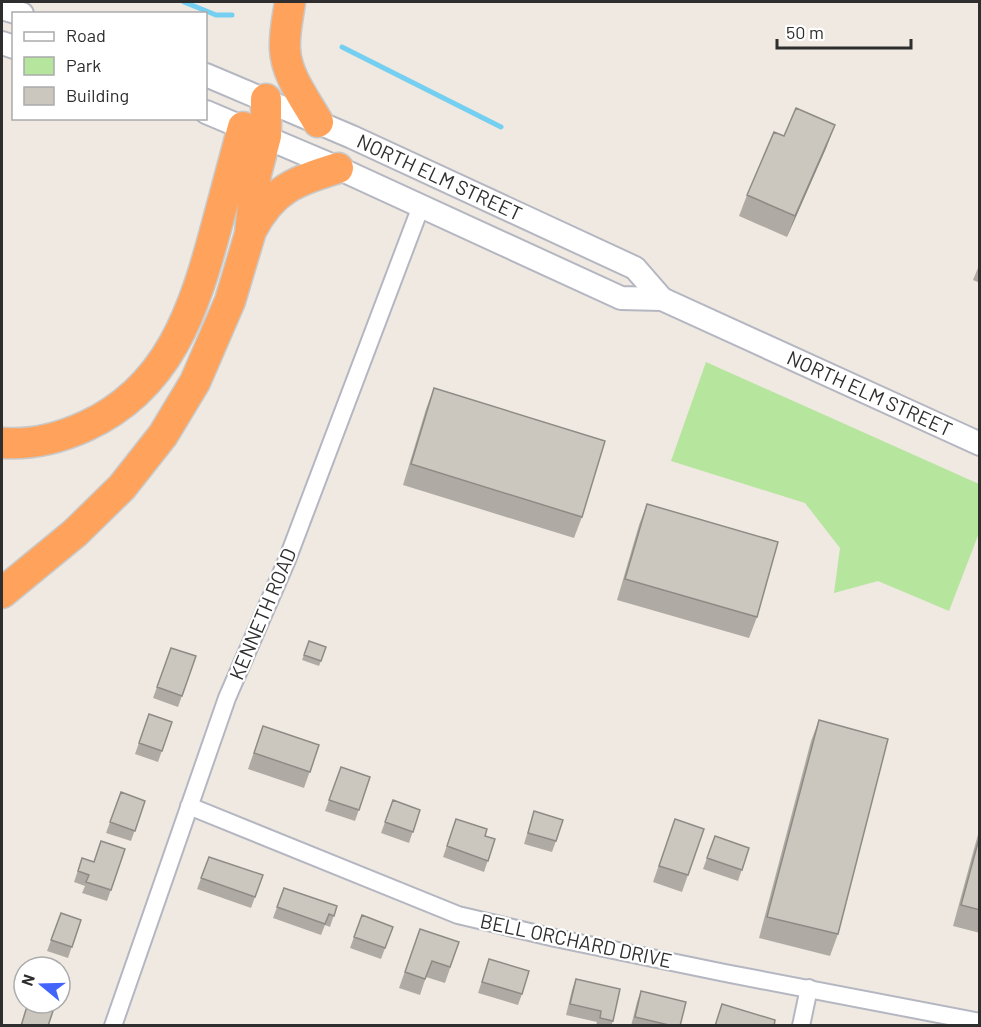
<svg xmlns="http://www.w3.org/2000/svg" width="981" height="1027" viewBox="0 0 981 1027" font-family="Barlow,sans-serif">
  <style>
    .green { fill: #b6e59e }
    .lines { fill: none; stroke-linecap: round; stroke-linejoin: round }
    .stream { stroke: #75cff0; stroke-width: 5 }
    .minor-casing { stroke: #b4b7c1; stroke-width: 20 }
    .secondary-casing { stroke: #b4b7c1; stroke-width: 26 }
    .motorway-casing { stroke: #c9c9c9; stroke-width: 33 }
    .minor { stroke: #fff; stroke-width: 16 }
    .secondary { stroke: #fff; stroke-width: 22 }
    .motorway { stroke: #ffa35c; stroke-width: 30 }
    .wall { fill: #afaba4 }
    .shaded-wall { fill: #8e8b86 }
    .building { fill: #cbc7bf; stroke: #8e8b86; stroke-width: 1.5 }
    .labels { text-anchor: middle; stroke-width: 4.5; stroke-linejoin: round; paint-order: stroke }
    .street-label { font-size: 20px; fill: #2e2e2e; stroke: #fff }
  </style>
  <rect width="100%" height="100%" fill="#efe9e1"/>
  <path class="green" d="M 706,362 L 979,484 L 979,533 L 949,611 L 878,581 L 834,593 L 840,548 L 805,503 L 671,461 Z"/>
  <g class="lines">
    <path class="stream" d="M 184,2 L 216,15 L 232,15
      M 342,47 L 501,127"/>
    <defs>
      <path id="minor" d="M 189,806 L 458,915 L 555,938 L 725,973 L 980,1022
        M 113,1026 L 227,698 L 287,560 L 421,206
        M 801,1026 L 809,988"/>
      <g id="secondary">
        <path d="M 2,8 L 22,14"/>
        <path d="M 2,43 L 14,47"/>
        <path id="s1" d="M 206,75 L 352,137 L 635,268 L 662,299"/>
        <path id="s2" d="M 206,112 L 338,168 L 621,298 L 662,299 L 980,444"/>
      </g>
      <path id="motorway" d="M 290,2 C 288,17 284,33 285,49 C 286,75 305,99 318,122
        M 252,229 C 273,188 297,181 338,168
        M 2,443 C 30,445 60,438 86,426 C 169,388 194,310 216,228 C 225,195 234,161 243,127
        M 2,593 L 75,533 L 122,487 L 163,435 L 195,382 L 230,301 L 250,234 L 256,174 L 266,136 L 266,99"/>
    </defs>
    <use href="#minor" class="minor-casing"/>
    <use href="#secondary" class="secondary-casing"/>
    <use href="#motorway" class="motorway-casing"/>
    <use href="#minor" class="minor"/>
    <use href="#secondary" class="secondary"/>
    <use href="#motorway" class="motorway"/>
  </g>
  <path class="wall" d="M 784,136 L 827,146 L 787,237 L 739,216 L 747,195 Z
    M 980,263 L 980,283 L 973,280 Z
    M 434,388 L 582,517 L 574,538 L 403,485 L 426,409 Z
    M 647,504 L 757,617 L 749,638 L 617,600 L 639,525 Z
    M 309,641 L 326,647 L 319,666 L 302,660 Z
    M 171,648 L 196,656 L 178,707 L 153,698 Z
    M 149,714 L 172,722 L 158,762 L 135,754 Z
    M 819,720 L 838,934 L 830,956 L 759,938 L 811,741 Z
    M 263,726 L 319,745 L 304,788 L 248,769 Z
    M 341,767 L 370,777 L 355,821 L 325,811 Z
    M 121,792 L 145,801 L 131,841 L 106,833 Z
    M 393,800 L 420,810 L 409,843 L 381,833 Z
    M 534,811 L 556,841 L 552,852 L 524,844 Z
    M 456,819 L 485,836 L 495,839 L 484,872 L 443,857 Z
    M 675,819 L 704,829 L 682,892 L 653,882 Z
    M 980,827 L 980,933 L 953,926 Z
    M 715,836 L 749,848 L 738,881 L 703,869 Z
    M 125,849 L 107,901 L 82,893 L 85,886 L 74,882 L 82,858 L 94,862 Z
    M 209,857 L 263,875 L 251,908 L 197,889 Z
    M 284,888 L 337,906 L 330,927 L 325,925 L 321,935 L 273,918 Z
    M 61,913 L 81,920 L 68,958 L 47,951 Z
    M 362,915 L 393,927 L 381,959 L 350,948 Z
    M 420,929 L 459,942 L 445,983 L 426,977 L 420,995 L 399,988 Z
    M 489,959 L 522,994 L 518,1005 L 478,993 Z
    M 576,979 L 613,1021 L 611,1026 L 596,1026 L 597,1022 L 566,1015 L 572,990 Z
    M 641,991 L 680,1026 L 631,1026 L 637,1002 Z"/>
  <path class="shaded-wall" d="M 835,125 L 827,146 L 787,237 L 795,216 Z"/>
  <path class="building" d="M 796,108 L 835,125 L 795,216 L 747,195 L 774,132 L 784,136 Z
    M 434,388 L 605,441 L 582,517 L 411,464 Z
    M 647,504 L 778,542 L 757,617 L 625,579 Z
    M 309,641 L 326,647 L 321,661 L 304,655 Z
    M 171,648 L 196,656 L 182,696 L 157,687 Z
    M 149,714 L 172,722 L 162,751 L 139,743 Z
    M 819,720 L 888,739 L 838,934 L 767,917 Z
    M 263,726 L 319,745 L 310,772 L 254,753 Z
    M 341,767 L 370,777 L 359,810 L 329,800 Z
    M 121,792 L 145,801 L 135,831 L 110,822 Z
    M 393,800 L 420,810 L 413,832 L 385,822 Z
    M 534,811 L 563,820 L 556,841 L 528,833 Z
    M 456,819 L 487,829 L 485,836 L 495,839 L 488,861 L 447,846 Z
    M 675,819 L 704,829 L 688,875 L 659,866 Z
    M 980,835 L 980,910 L 961,905 Z
    M 715,836 L 749,848 L 742,870 L 707,858 Z
    M 101,841 L 125,849 L 111,890 L 86,882 L 89,875 L 78,871 L 82,858 L 94,862 Z
    M 209,857 L 263,875 L 255,897 L 201,878 Z
    M 284,888 L 337,906 L 334,916 L 329,914 L 325,924 L 277,907 Z
    M 61,913 L 81,920 L 72,947 L 51,940 Z
    M 362,915 L 393,927 L 385,948 L 354,937 Z
    M 420,929 L 459,942 L 450,967 L 432,961 L 425,979 L 405,972 Z
    M 489,959 L 529,971 L 522,994 L 482,982 Z
    M 576,979 L 620,989 L 613,1021 L 600,1018 L 601,1011 L 570,1004 Z
    M 641,991 L 686,1002 L 680,1026 L 673,1026 L 635,1017 Z
    M 28,1003 L 32,1003 L 53,1011 L 48,1026 L 21,1026 Z
    M 722,1004 L 775,1020 L 774,1026 L 715,1026 Z"/>
  <g class="labels">
    <g class="street-label">
      <text dy="7" stroke="none"><textPath href="#s1" startOffset="255">NORTH ELM STREET</textPath></text>
      <text dy="7" stroke="none"><textPath href="#s2" startOffset="724">NORTH ELM STREET</textPath></text>
      <text transform="translate(263 614) rotate(-67)" y="7">KENNETH ROAD</text>
      <text transform="translate(576 941) rotate(12)" y="7">BELL ORCHARD DRIVE</text>
    </g>
  </g>
  <rect width="981" height="1027" fill="none" stroke="#2e2e2e" stroke-width="6"/>
  <rect x="12" y="12" width="195" height="108" fill="#ffffff" stroke="#ababab" stroke-width="1.5"/>
  <rect x="24" y="32" width="30" height="9" fill="#ffffff" stroke="#ababab" stroke-width="1.5"/>
  <text x="66" y="42" font-size="18" fill="#2e2e2e">Road</text>
  <rect x="24" y="57" width="30" height="18" fill="#b6e59e" stroke="#ababab" stroke-width="1.5"/>
  <text x="66" y="72" font-size="18" fill="#2e2e2e">Park</text>
  <rect x="24" y="87" width="30" height="18" fill="#cbc7bf" stroke="#ababab" stroke-width="1.5"/>
  <text x="66" y="102" font-size="18" fill="#2e2e2e">Building</text>
  <g transform="translate(42 985) rotate(289)"><circle r="28" fill="#ffffff" stroke="#ababab" stroke-width="1.5"/>
  <path d="M0-4.5L10 22L0 15L-10 22Z" fill="#4264fb"/>
  <text y="-9" font-size="16" font-weight="bold" text-anchor="middle" fill="#2e2e2e">N</text>
  </g>
  <path d="M777 39v9h134v-9" fill="none" stroke="#2e2e2e" stroke-width="3"/>
  <text x="786" y="39" font-size="18" fill="#2e2e2e" stroke="#ffffff" stroke-width="4.5" paint-order="stroke">50 m</text>
</svg>
